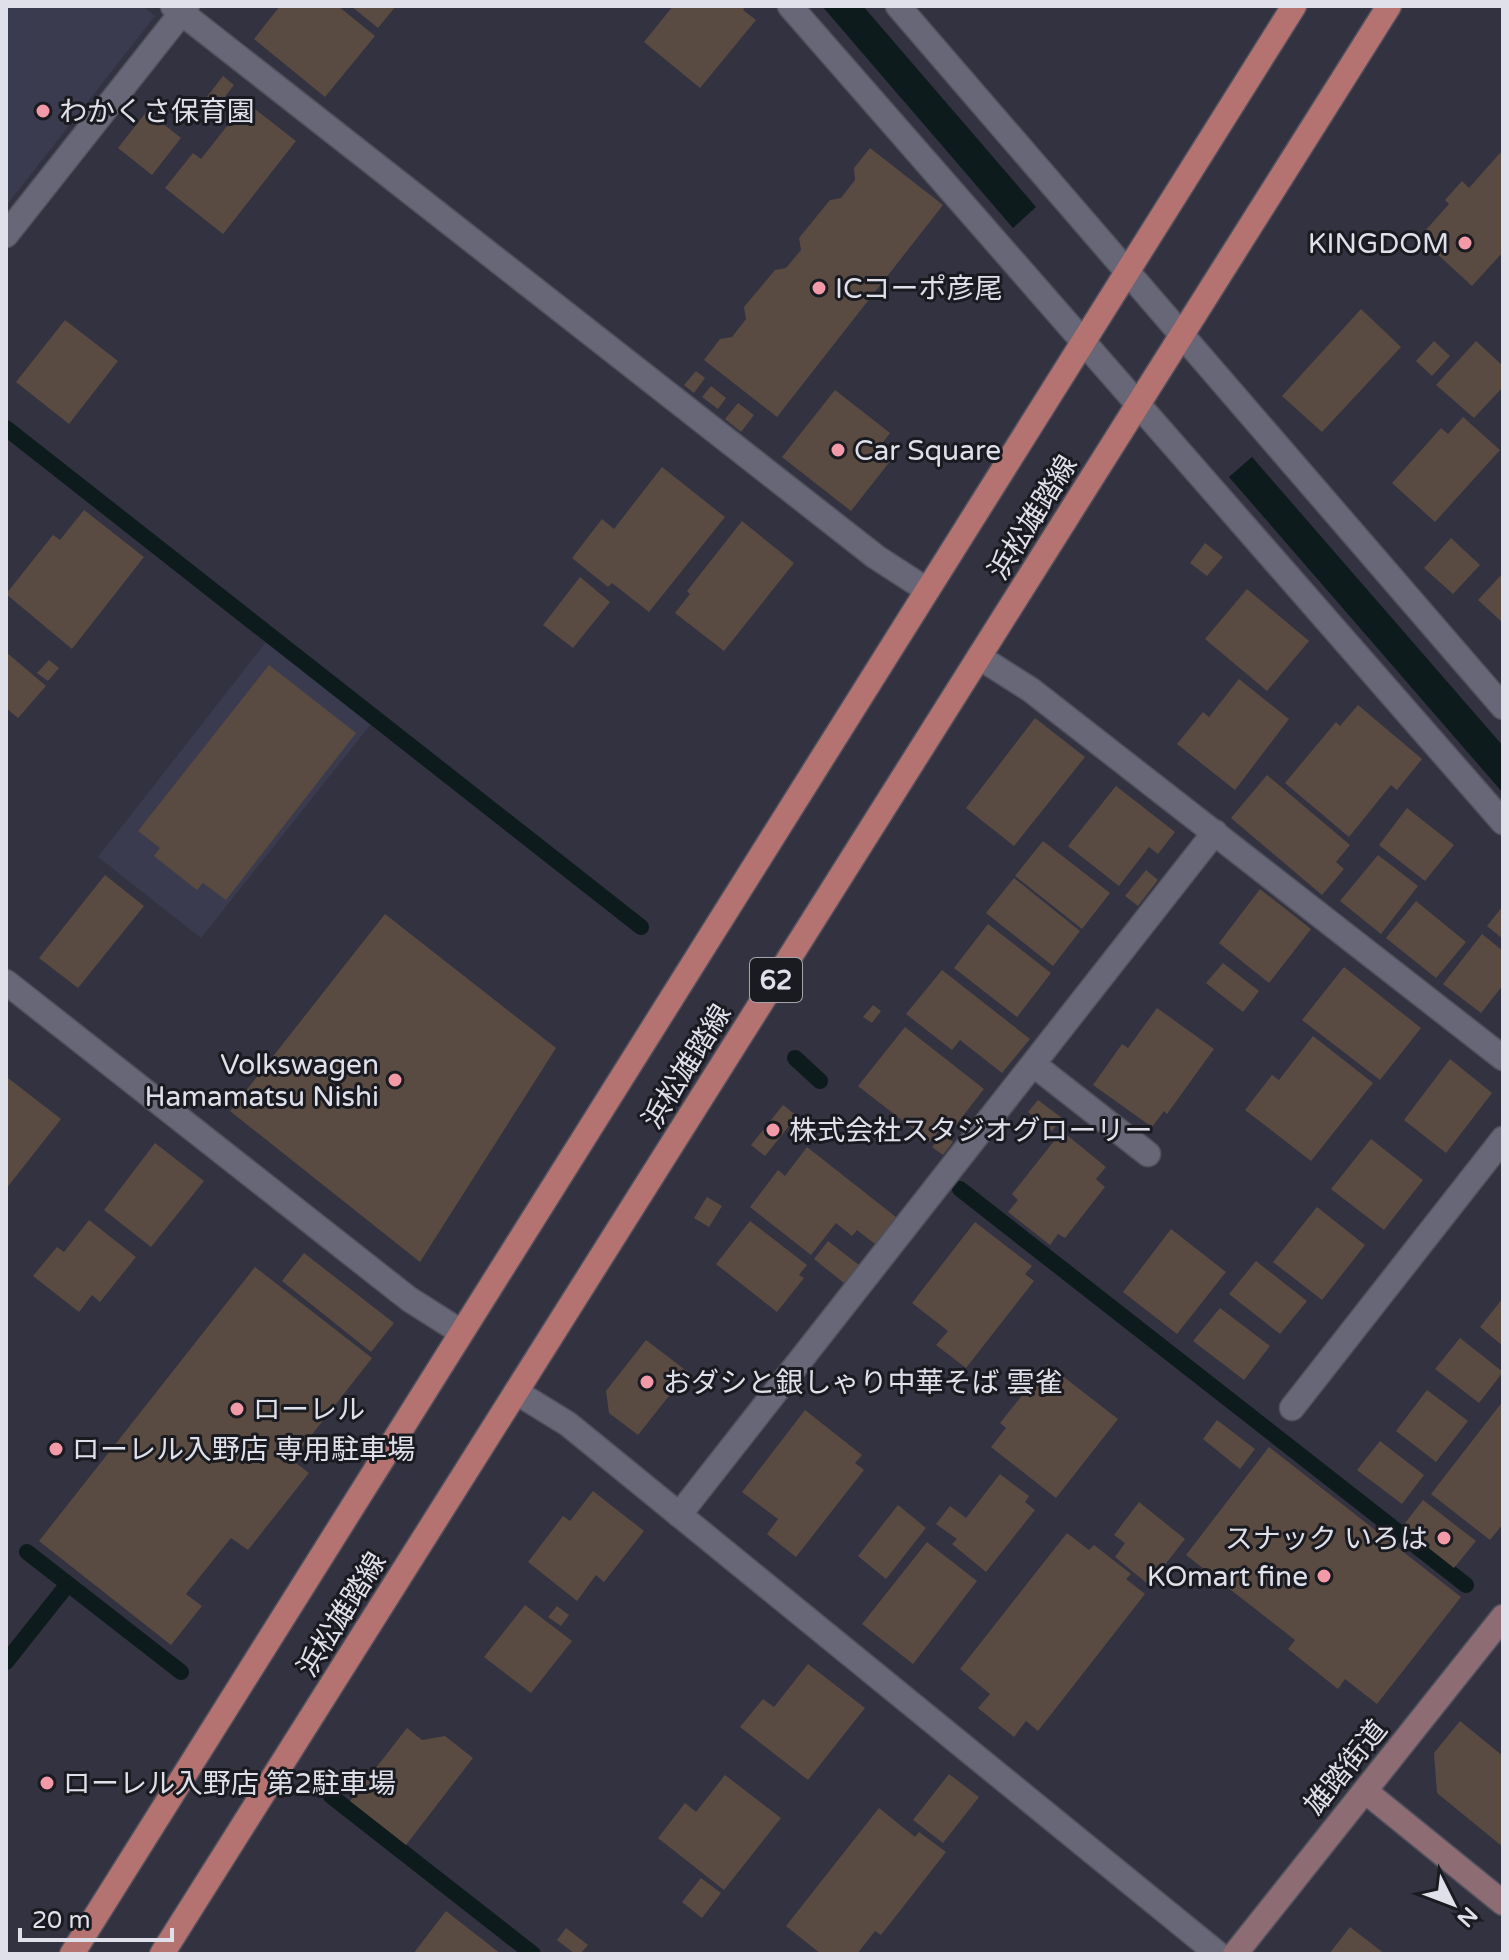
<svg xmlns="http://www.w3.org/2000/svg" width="1509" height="1960" viewBox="0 0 1509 1960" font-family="'Varela Round','Noto Sans JP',sans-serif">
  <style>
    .built { fill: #3b3b4f }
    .water { fill: #0d1b1c }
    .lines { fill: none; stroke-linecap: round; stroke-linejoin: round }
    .stream { stroke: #0d1b1c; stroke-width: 16 }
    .building { fill: #5a4b42 }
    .street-casing { stroke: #51515d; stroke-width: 27 }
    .secondary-casing { stroke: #51515d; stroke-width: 27 }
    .primary-casing { stroke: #51515d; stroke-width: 27 }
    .street { stroke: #676777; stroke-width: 24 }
    .secondary { stroke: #8d6c73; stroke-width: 24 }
    .primary { stroke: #b47270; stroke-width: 24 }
    .poi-dot { fill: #f39aa9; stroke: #1a1a21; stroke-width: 3 }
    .labels { text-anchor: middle; stroke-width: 6; stroke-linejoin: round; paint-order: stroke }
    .shield { fill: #1a1a21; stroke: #a5a5ae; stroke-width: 2 }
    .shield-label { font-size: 26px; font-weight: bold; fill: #e0e0ea }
    .poi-label { font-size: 28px; fill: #e0e0ea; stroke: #1a1a21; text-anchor: start }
    .street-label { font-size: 28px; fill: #e0e0ea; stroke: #1a1a21 }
  </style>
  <rect width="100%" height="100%" fill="#323240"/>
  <path class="built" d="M 6,6 L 143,6 L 155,16 L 6,206 Z
    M 266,642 L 371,724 L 201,938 L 98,857 Z"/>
  <path class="water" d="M 822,6 L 863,6 L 1036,207 L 1013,228 Z
    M 1252,457 L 1503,746 L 1503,793 L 1229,477 Z"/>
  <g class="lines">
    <path class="stream" d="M 6,428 L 641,927
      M 795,1058 L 820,1081
      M 960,1189 L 1466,1585
      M 27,1552 L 181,1672
      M 6,1662 L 68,1584
      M 331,1796 L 533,1954"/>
  </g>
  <path class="building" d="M 280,6 L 338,6 L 375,36 L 325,97 L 254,39 Z
    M 351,6 L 396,6 L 378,28 Z
    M 673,6 L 746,6 L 743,10 L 756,20 L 700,88 L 644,42 Z
    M 223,76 L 234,85 L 214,111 L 203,102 Z
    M 246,102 L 296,141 L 223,234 L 165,188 L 193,153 L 201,159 Z
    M 147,111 L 181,138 L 152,175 L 118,148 Z
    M 870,148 L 943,205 L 777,417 L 704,360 L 720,339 L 732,337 L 746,319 L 744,307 L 775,270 L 786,268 L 801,250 L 799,238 L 830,200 L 841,198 L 855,180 L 854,168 Z
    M 1500,153 L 1503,156 L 1503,252 L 1472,286 L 1422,240 L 1427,234 L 1424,232 L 1449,204 L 1445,200 L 1462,181 L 1469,188 Z
    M 1361,309 L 1401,347 L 1322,432 L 1282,396 Z
    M 65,320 L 118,361 L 69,424 L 16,382 Z
    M 1434,341 L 1450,356 L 1432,376 L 1416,361 Z
    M 1476,341 L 1503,366 L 1503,387 L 1474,418 L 1436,385 Z
    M 696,371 L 705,378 L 694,393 L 684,385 Z
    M 711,386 L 726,398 L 718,409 L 702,397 Z
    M 835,390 L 890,433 L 881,445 L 895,455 L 851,511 L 782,457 Z
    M 738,403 L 754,415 L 741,432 L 725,419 Z
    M 1463,417 L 1500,450 L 1435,522 L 1392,483 L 1441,428 L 1448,434 Z
    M 662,467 L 725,517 L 649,612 L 612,583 L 608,587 L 572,558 L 602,519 L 614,529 Z
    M 84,510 L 144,557 L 72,649 L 6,594 L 53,535 L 60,540 Z
    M 742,521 L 794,563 L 724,651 L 675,613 L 690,594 L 687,591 Z
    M 1451,538 L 1480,565 L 1453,594 L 1424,568 Z
    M 1205,543 L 1223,557 L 1207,576 L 1190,563 Z
    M 1503,573 L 1503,623 L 1478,600 Z
    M 580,577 L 610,602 L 573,648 L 543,625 Z
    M 1247,589 L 1309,641 L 1267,691 L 1205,639 Z
    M 6,652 L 46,686 L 18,718 L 6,708 Z
    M 49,660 L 59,668 L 48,681 L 37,673 Z
    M 269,665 L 356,733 L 226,900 L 203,883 L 197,890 L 154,856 L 160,848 L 138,831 Z
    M 1239,679 L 1289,719 L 1235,790 L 1177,744 L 1203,712 L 1209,717 Z
    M 1358,705 L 1422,759 L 1397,790 L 1391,785 L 1349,837 L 1285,783 L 1336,722 L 1340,726 Z
    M 1035,718 L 1085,757 L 1014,846 L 966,808 Z
    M 1267,775 L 1350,845 L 1336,862 L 1344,869 L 1322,895 L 1231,818 Z
    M 1116,786 L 1175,832 L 1158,854 L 1149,847 L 1119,886 L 1068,846 Z
    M 1407,808 L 1454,845 L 1425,881 L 1379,845 Z
    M 1043,841 L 1110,893 L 1082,929 L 1015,876 Z
    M 1378,855 L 1418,886 L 1381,934 L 1340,901 Z
    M 1146,870 L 1158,880 L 1138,906 L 1125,896 Z
    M 105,875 L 144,906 L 78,988 L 39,958 Z
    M 1014,878 L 1080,931 L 1053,966 L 986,913 Z
    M 1260,889 L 1311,929 L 1269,983 L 1219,943 Z
    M 1416,901 L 1466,942 L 1436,978 L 1386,938 Z
    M 1503,906 L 1503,939 L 1487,926 Z
    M 385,914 L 556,1048 L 420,1262 L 230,1111 Z
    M 988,924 L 1051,973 L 1017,1017 L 954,968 Z
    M 1482,934 L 1503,951 L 1503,985 L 1481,1013 L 1443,984 Z
    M 1223,963 L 1259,991 L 1243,1012 L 1206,983 Z
    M 1344,967 L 1421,1028 L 1380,1080 L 1302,1020 Z
    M 942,970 L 1030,1039 L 1002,1073 L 960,1040 L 952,1050 L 906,1014 Z
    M 873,1005 L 881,1011 L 872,1023 L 863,1017 Z
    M 1157,1008 L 1214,1049 L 1167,1114 L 1164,1111 L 1152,1127 L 1093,1085 L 1122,1044 L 1128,1048 Z
    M 905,1027 L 984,1089 L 955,1126 L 947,1121 L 930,1142 L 858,1086 Z
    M 1313,1036 L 1373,1083 L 1311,1161 L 1245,1110 L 1272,1075 L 1279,1080 Z
    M 1450,1059 L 1492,1093 L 1446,1153 L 1404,1120 Z
    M 8,1078 L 61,1119 L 6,1189 L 6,1081 Z
    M 1038,1100 L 1062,1118 L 1052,1131 L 1028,1112 Z
    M 783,1105 L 797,1116 L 765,1156 L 751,1145 Z
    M 1062,1131 L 1106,1167 L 1096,1179 L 1105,1187 L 1065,1238 L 1058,1234 L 1050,1245 L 1008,1212 L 1018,1200 L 1012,1194 Z
    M 943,1134 L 953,1142 L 943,1155 L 932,1147 Z
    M 1371,1139 L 1423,1180 L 1384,1230 L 1331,1189 Z
    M 155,1143 L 204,1181 L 151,1247 L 104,1210 Z
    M 807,1147 L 896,1217 L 875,1244 L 857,1230 L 852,1236 L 836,1223 L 811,1255 L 750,1207 L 778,1170 L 785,1176 Z
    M 707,1197 L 722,1206 L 709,1227 L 694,1218 Z
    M 1317,1207 L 1365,1245 L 1322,1300 L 1273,1262 Z
    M 89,1220 L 136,1257 L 100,1302 L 92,1295 L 79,1312 L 33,1276 L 57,1247 L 64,1252 Z
    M 750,1221 L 807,1265 L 799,1275 L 804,1278 L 777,1312 L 716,1264 Z
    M 975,1222 L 1032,1266 L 1025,1274 L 1034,1281 L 966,1368 L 936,1345 L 948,1331 L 912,1303 Z
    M 1171,1229 L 1226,1272 L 1177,1334 L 1123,1292 Z
    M 828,1241 L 859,1265 L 844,1283 L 814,1259 Z
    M 304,1253 L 394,1323 L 371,1352 L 282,1281 Z
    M 1256,1261 L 1307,1301 L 1280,1334 L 1229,1294 Z
    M 255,1267 L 372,1358 L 292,1460 L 309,1473 L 248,1550 L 231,1538 L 186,1594 L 202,1606 L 171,1645 L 39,1541 Z
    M 1503,1298 L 1503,1346 L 1480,1327 Z
    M 1220,1308 L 1270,1346 L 1244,1380 L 1193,1341 Z
    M 1460,1338 L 1503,1372 L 1479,1403 L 1435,1369 Z
    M 646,1340 L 688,1372 L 638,1435 L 609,1413 L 606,1391 Z
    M 1047,1364 L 1118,1419 L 1056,1498 L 991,1447 L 1006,1428 L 1000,1423 Z
    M 1427,1390 L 1468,1421 L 1436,1462 L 1396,1431 Z
    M 1503,1401 L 1503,1524 L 1490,1540 L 1431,1494 Z
    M 805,1410 L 862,1455 L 855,1463 L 864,1470 L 796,1557 L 767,1534 L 778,1519 L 742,1492 Z
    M 1217,1420 L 1255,1449 L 1240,1469 L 1203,1439 Z
    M 1380,1441 L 1424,1475 L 1402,1504 L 1357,1470 Z
    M 1269,1447 L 1461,1597 L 1377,1704 L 1345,1679 L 1338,1689 L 1288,1649 L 1295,1640 L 1186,1555 Z
    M 1000,1474 L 1029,1496 L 1025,1502 L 1035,1510 L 986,1572 L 952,1544 L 957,1539 L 936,1524 L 950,1506 L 966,1518 Z
    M 593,1491 L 644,1531 L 604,1582 L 596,1575 L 577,1601 L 528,1562 L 563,1516 L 570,1521 Z
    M 1423,1500 L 1476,1541 L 1454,1568 L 1402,1527 Z
    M 1139,1502 L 1185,1539 L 1149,1585 L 1115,1557 L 1125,1543 L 1114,1535 Z
    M 898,1505 L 926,1528 L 886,1579 L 858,1556 Z
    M 1067,1533 L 1089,1550 L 1094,1545 L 1131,1574 L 1126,1579 L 1145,1594 L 1038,1731 L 1026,1721 L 1014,1737 L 978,1708 L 990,1694 L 960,1669 Z
    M 927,1542 L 977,1581 L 913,1664 L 862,1624 Z
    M 525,1605 L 572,1641 L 531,1693 L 484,1657 Z
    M 557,1606 L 569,1615 L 561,1626 L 548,1617 Z
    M 808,1664 L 865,1708 L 808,1780 L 740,1727 L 763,1699 L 774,1707 Z
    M 1460,1721 L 1503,1756 L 1503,1847 L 1437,1793 L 1434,1753 Z
    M 407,1728 L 422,1740 L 445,1736 L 473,1758 L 406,1845 L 350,1801 Z
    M 949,1774 L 979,1797 L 943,1843 L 913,1820 Z
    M 725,1775 L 781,1818 L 724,1890 L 658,1838 L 685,1803 L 696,1812 Z
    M 879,1808 L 915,1837 L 919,1832 L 946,1852 L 881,1935 L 875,1931 L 857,1954 L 821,1954 L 786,1926 Z
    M 701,1878 L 721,1893 L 702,1918 L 682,1902 Z
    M 446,1911 L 501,1954 L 413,1954 Z
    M 1350,1927 L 1385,1954 L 1329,1954 Z
    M 566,1928 L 588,1945 L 580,1954 L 575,1954 L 557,1940 Z"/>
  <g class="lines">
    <defs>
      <path id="street" d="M 173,6 L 876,557 L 927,590
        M 790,6 L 1503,822
        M 898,6 L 1503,707
        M 6,235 L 187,6
        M 979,657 L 1031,690 L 1503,1058
        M 6,982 L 409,1299 L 461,1332
        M 1033,1064 L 1148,1154
        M 516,1392 L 568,1424 L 1218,1954
        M 1292,1408 L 1503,1139
        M 679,1515 L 1215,832"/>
      <path id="secondary" d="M 1365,1791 L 1503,1903
        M 1235,1954 L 1503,1617"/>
      <path id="primary" d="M 72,1954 L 1294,6
        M 162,1954 L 1389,6"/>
    </defs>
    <use href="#street" class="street-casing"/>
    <use href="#secondary" class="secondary-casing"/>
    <use href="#primary" class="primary-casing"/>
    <use href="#street" class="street"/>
    <use href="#secondary" class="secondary"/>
    <use href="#primary" class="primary"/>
  </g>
  <g class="poi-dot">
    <circle cx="43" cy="111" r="8"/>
    <circle cx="1465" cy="243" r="8"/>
    <circle cx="819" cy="288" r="8"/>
    <circle cx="838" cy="450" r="8"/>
    <circle cx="395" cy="1080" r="8"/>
    <circle cx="773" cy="1130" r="8"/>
    <circle cx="647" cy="1382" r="8"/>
    <circle cx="237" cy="1409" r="8"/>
    <circle cx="56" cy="1449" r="8"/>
    <circle cx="1444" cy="1538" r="8"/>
    <circle cx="1324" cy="1576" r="8"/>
    <circle cx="47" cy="1783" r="8"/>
  </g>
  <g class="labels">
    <rect class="shield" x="750" y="958" width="52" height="44" rx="6"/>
    <g class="shield-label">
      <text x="776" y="989">62</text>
    </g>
    <g class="poi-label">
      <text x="59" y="121">わかくさ保育園</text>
      <text x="1449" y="253" text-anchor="end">KINGDOM</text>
      <text x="835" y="298">ICコーポ彦尾</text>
      <text x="854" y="460">Car Square</text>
      <text x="379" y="1074" text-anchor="end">Volkswagen<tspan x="379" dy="32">Hamamatsu Nishi</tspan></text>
      <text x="789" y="1140">株式会社スタジオグローリー</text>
      <text x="663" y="1392">おダシと銀しゃり中華そば 雲雀</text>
      <text x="253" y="1419">ローレル</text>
      <text x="72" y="1459">ローレル入野店 専用駐車場</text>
      <text x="1428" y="1548" text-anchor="end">スナック いろは</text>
      <text x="1308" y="1586" text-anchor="end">KOmart fine</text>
      <text x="63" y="1793">ローレル入野店 第2駐車場</text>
    </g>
    <g class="street-label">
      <text transform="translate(1032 517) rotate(-58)" y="10">浜松雄踏線</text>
      <text transform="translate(686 1066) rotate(-58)" y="10">浜松雄踏線</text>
      <text transform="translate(341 1614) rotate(-58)" y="10">浜松雄踏線</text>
      <text transform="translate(1345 1767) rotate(-51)" y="10">雄踏街道</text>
    </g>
  </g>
  <rect width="1509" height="1960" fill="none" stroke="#e0e0ea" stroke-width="16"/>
  <g transform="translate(1453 1904) rotate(132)" stroke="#1a1a21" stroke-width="6" paint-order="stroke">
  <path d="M0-6L14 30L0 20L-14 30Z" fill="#e0e0ea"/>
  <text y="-12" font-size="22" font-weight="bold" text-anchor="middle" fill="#e0e0ea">N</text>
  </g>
  <path d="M20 1928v12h152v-12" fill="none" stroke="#e0e0ea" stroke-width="4"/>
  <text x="32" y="1928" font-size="24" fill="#e0e0ea" stroke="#1a1a21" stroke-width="6" paint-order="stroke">20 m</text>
</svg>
